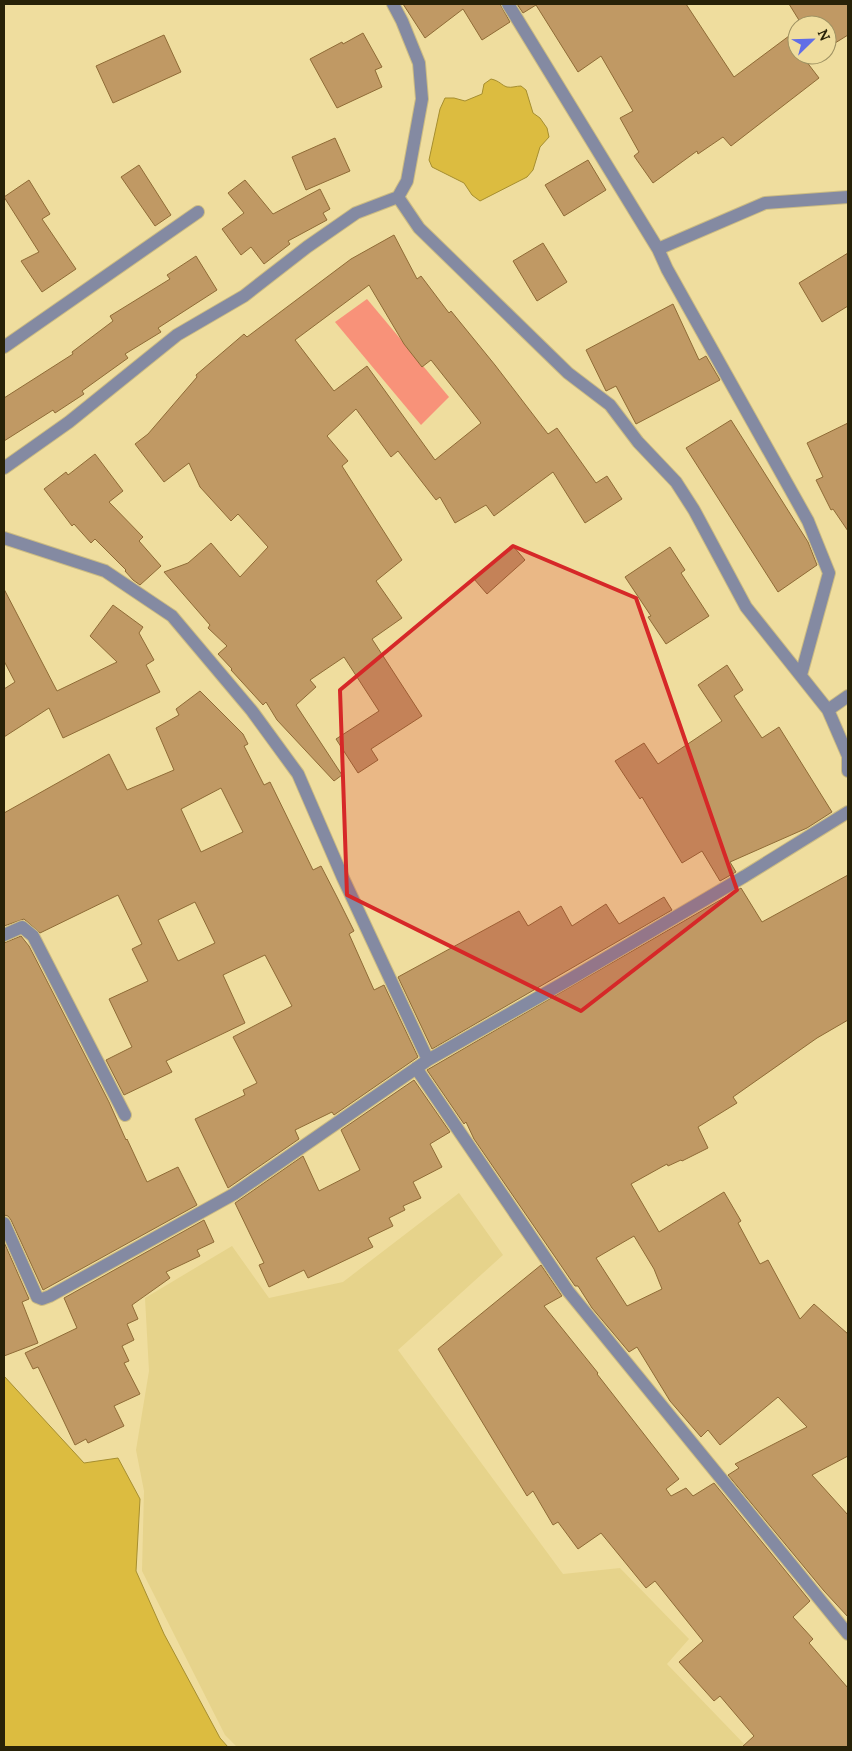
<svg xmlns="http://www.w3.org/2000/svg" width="852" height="1751" viewBox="0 0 852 1751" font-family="Lora,serif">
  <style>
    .built { fill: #e6d38b }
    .green { fill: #f89279 }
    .water { fill: #dcbc40; stroke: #a68e2f }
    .building { fill: #c09964; stroke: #8f6b36; fill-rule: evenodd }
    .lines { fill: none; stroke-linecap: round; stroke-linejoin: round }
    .minor-casing { stroke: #cbbb83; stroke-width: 14 }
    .minor { stroke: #848aa2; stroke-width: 12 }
    .marked { fill: #d62828; fill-opacity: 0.2; stroke: #d62828; stroke-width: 4; stroke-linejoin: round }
  </style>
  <rect width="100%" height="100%" fill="#efdd9e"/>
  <path class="built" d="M 459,1193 L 503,1255 L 398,1350 L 563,1574 L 620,1568 L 689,1639 L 667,1664 L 747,1747 L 237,1747 L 225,1735 L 142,1571 L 144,1491 L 136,1450 L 149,1371 L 145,1298 L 232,1246 L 269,1298 L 343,1282 Z"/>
  <path class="green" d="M 367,299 L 449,397 L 421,425 L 335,322 Z"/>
  <path class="water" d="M 491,79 C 500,81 501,85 507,87 C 512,88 516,86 521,86 L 526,90 L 533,113 L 540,118 L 547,128 L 549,137 L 540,147 L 533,170 L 527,177 L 480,201 L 472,195 L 464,183 L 432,167 L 429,160 L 440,109 L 445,98 L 454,98 L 465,101 L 482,94 L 484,84 Z
    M 4,1376 L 84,1463 L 118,1458 L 140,1499 L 136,1571 L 164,1634 L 220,1738 L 228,1747 L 4,1747 Z"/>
  <path class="building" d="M 403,4 L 500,4 L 510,22 L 482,40 L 463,9 L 425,38 Z
    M 517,4 L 686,4 L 734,77 L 797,30 L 797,55 L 816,55 L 806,61 L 819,78 L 731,146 L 723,137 L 698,154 L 697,151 L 653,183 L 634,156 L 639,152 L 620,118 L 633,111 L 601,56 L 578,72 L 536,5 L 523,13 Z
    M 789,4 L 848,4 L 848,35 L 827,48 L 827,25 L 802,25 Z
    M 363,33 L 382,67 L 375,70 L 382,87 L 337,108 L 310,59 L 342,42 L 343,44 Z
    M 164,35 L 181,72 L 113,103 L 96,66 Z
    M 335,138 L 350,171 L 306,190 L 292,157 Z
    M 588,160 L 606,190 L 564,216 L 545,185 Z
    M 139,165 L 171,215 L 155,226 L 121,177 Z
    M 29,180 L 50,214 L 42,219 L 76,269 L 42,292 L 21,261 L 39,252 L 4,197 Z
    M 245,180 L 273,214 L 320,189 L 330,209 L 323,213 L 327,220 L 288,241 L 290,244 L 264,264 L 251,247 L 241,255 L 222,229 L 244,213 L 228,193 Z
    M 394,235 L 417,279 L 421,276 L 449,313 L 451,311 L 495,365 L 548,434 L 557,428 L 596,483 L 607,476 L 622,499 L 585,523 L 553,472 L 494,516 L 486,505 L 455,523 L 440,497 L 436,500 L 398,451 L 391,457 L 356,409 L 327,436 L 348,461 L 342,466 L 402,560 L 376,581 L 402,618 L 372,639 L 422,716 L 371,749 L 378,760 L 358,773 L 336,739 L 379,711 L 344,657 L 310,680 L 316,687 L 296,705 L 342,775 L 334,781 L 277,720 L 266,702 L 263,705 L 231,670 L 232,669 L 218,654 L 227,646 L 208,628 L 210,625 L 164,572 L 188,563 L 211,543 L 240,577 L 268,547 L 238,514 L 231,521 L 200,487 L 189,463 L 164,482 L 135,444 L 148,434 L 197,377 L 196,375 L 244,334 L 247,337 L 351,259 ZM 369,285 L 404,344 L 422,367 L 431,360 L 481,423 L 435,460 L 367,366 L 334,391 L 295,340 Z
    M 543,243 L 567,282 L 537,301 L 513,261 Z
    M 848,253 L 848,306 L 822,322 L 799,283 Z
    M 196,256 L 217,290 L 158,328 L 161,332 L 125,354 L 128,358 L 82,391 L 84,394 L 55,413 L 53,410 L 4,441 L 4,398 L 73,354 L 72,352 L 113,321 L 110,316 L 170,279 L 167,275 Z
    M 673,304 L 699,360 L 706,356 L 720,380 L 636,424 L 616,386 L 606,391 L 586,350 Z
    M 731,420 L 808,542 L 817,565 L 778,592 L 686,448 Z
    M 848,423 L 848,531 L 833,509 L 831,510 L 816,480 L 823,477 L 807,443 Z
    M 95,454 L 123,491 L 109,502 L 143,537 L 139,541 L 161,566 L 140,585 L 133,580 L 125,571 L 126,570 L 95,539 L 91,543 L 74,524 L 72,526 L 44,489 L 66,472 L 68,475 Z
    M 513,546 L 525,560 L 487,594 L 474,579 Z
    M 670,547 L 685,570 L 681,573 L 709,616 L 666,644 L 648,617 L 651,616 L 625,577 Z
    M 4,589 L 57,691 L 117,662 L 90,636 L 113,605 L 143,627 L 139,633 L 154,660 L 146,665 L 160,692 L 63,738 L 49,708 L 4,737 L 4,689 L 15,682 L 4,661 Z
    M 727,665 L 743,690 L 734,696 L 762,738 L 779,727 L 832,812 L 807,828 L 730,862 L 736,872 L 720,881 L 702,851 L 682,863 L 642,797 L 640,799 L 615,761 L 644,743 L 658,764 L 722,721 L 698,685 Z
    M 200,691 L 243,734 L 248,744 L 244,746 L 264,785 L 270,782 L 313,870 L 321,866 L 337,897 L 354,931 L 349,934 L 374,990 L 384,985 L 418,1057 L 334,1115 L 332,1112 L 295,1130 L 299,1139 L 228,1188 L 195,1119 L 245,1095 L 243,1090 L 257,1083 L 233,1037 L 292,1006 L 265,955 L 223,975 L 245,1023 L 166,1061 L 172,1072 L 124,1095 L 106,1060 L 132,1047 L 109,999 L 148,981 L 132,949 L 142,944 L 118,895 L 40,933 L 24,919 L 4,926 L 4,813 L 109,754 L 127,790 L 174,770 L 156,728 L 179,715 L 176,709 ZM 221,788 L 243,832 L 201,852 L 181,809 ZM 195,902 L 215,943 L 178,961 L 158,920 Z
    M 848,875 L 848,1020 L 817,1038 L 733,1097 L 737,1103 L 698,1127 L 708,1148 L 682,1161 L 681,1160 L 668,1166 L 667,1164 L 631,1184 L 659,1232 L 724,1192 L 741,1221 L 738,1223 L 760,1264 L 768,1260 L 800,1319 L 814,1304 L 848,1334 L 848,1456 L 812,1475 L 848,1515 L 848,1617 L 824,1591 L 728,1475 L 739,1468 L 735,1464 L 807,1427 L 778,1397 L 720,1445 L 708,1430 L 701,1437 L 670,1401 L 637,1347 L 629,1352 L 592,1308 L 578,1286 L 575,1286 L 474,1139 L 466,1122 L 464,1124 L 427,1070 L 741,888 L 762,922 ZM 634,1236 L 654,1269 L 662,1289 L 627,1306 L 596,1258 Z
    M 664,897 L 672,910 L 432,1049 L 398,977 L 519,911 L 528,926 L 561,906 L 572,926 L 606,904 L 619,924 Z
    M 21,936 L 29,946 L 109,1102 L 126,1140 L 127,1139 L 147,1182 L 178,1167 L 197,1205 L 43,1290 L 11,1220 L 8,1216 L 4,1215 L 4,943 Z
    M 414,1080 L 450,1132 L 430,1144 L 442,1167 L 413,1182 L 421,1198 L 403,1206 L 405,1210 L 389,1218 L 393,1226 L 368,1238 L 373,1247 L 308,1278 L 304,1270 L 269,1287 L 259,1265 L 264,1263 L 235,1203 L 303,1156 L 319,1191 L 360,1170 L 341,1130 Z
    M 204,1220 L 214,1242 L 197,1250 L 200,1256 L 166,1272 L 170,1278 L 132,1305 L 138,1319 L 127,1324 L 134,1340 L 122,1346 L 129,1361 L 124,1363 L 140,1394 L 114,1406 L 124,1426 L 88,1443 L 86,1439 L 75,1445 L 38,1367 L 33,1369 L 25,1353 L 77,1328 L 64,1298 Z
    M 4,1242 L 29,1299 L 22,1302 L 38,1343 L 4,1356 Z
    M 541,1265 L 562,1296 L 544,1306 L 598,1373 L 597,1374 L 679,1479 L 666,1489 L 671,1496 L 686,1488 L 693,1496 L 714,1483 L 810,1601 L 793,1617 L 813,1639 L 809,1643 L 848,1688 L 848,1747 L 742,1747 L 754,1736 L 720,1696 L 714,1701 L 679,1662 L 703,1641 L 655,1581 L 646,1588 L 601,1533 L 578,1549 L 558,1522 L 553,1525 L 533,1491 L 527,1496 L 438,1349 Z"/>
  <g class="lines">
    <defs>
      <path id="minor" d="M 393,4 L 402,21 L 419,63 L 422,99 L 407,181 L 398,197 L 419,228 L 568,373 L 610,405 L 638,442 L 676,482 L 694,510 L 746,607 L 828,710 L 848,756 L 848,771
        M 508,4 L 658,249
        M 4,347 L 198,212
        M 4,468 L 69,422 L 177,335 L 244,296 L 307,247 L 356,213 L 398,197
        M 4,538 L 105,571 L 172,616 L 252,711 L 298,774 L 343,878 L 428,1060
        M 801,675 L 829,573 L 808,521 L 667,269 L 658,249 L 765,203 L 848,197
        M 828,710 L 848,696
        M 4,935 L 22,927 L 33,936 L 125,1115
        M 416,1068 L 568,1291 L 848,1634
        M 4,1223 L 37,1297 L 42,1299 L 50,1296 L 234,1194 L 428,1060 L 572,978 L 745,876 L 848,812"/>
    </defs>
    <use href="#minor" class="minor-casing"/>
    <use href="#minor" class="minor"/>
  </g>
  <path class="marked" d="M 513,546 L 636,598 L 737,890 L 581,1011 L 347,895 L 340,690 Z"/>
  <rect width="852" height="1751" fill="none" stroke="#282208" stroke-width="10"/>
  <g transform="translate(812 40) rotate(67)"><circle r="24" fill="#efdd9e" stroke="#9f9262"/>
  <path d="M0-4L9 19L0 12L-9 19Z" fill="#616ee6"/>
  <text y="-8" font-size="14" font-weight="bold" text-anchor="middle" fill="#282208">N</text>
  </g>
</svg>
